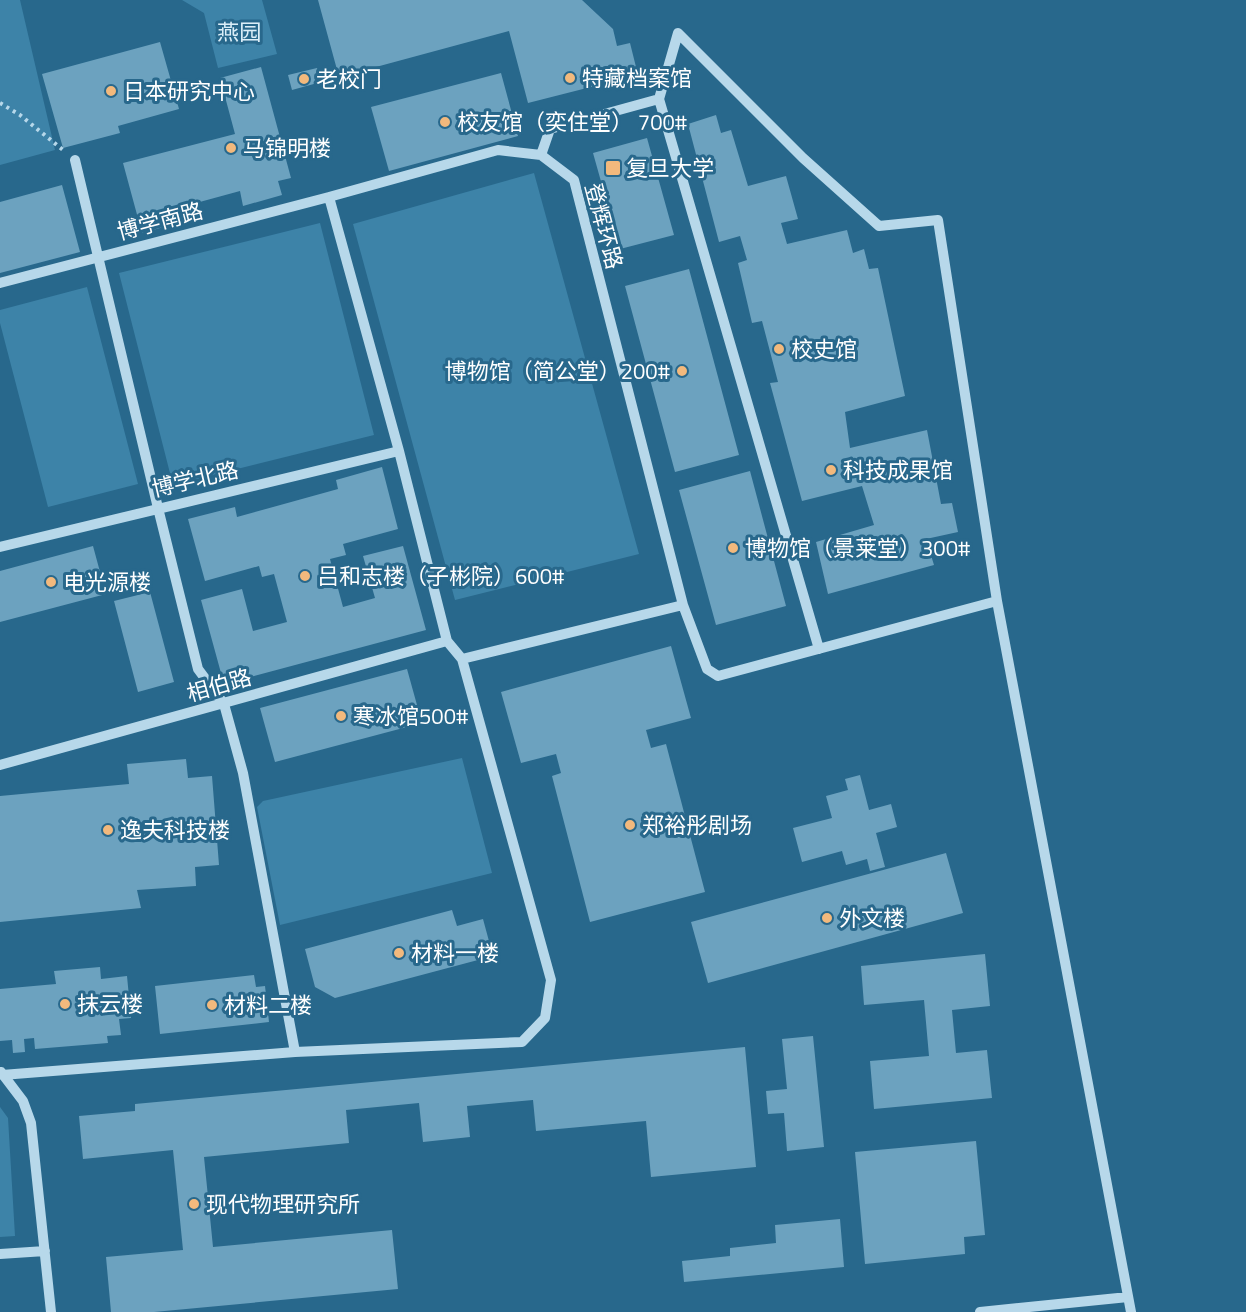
<svg xmlns="http://www.w3.org/2000/svg" width="1246" height="1312" viewBox="0 0 1246 1312" font-family="'Titillium Web','Noto Sans SC',sans-serif">
  <style>
    .green { fill: #3d83a8 }
    .building { fill: #6ca2bf }
    .lines { fill: none; stroke-linecap: round; stroke-linejoin: round }
    .path { stroke: #b7d8ea; stroke-width: 4; stroke-dasharray: 3 4.5; stroke-linecap: butt }
    .minor { stroke: #b7d8ea; stroke-width: 10 }
    .poi-dot { fill: #f2b97d; stroke: #28688c; stroke-width: 2 }
    .labels { text-anchor: middle; stroke-width: 6; stroke-linejoin: round; paint-order: stroke }
    .park-label { font-size: 22px; fill: #dbeef8; stroke: #28688c }
    .poi-label { font-size: 22px; fill: #fff; stroke: #28688c; text-anchor: start }
    .street-label { font-size: 22px; fill: #fff; stroke: #28688c }
  </style>
  <rect width="100%" height="100%" fill="#28688c"/>
  <path class="green" d="M 0,0 L 20,0 L 55,150 L 0,165 Z
    M 182,0 L 262,0 L 277,54 L 218,68 L 204,13 Z
    M 534,173 L 639,554 L 455,600 L 353,224 Z
    M 320,223 L 374,435 L 173,485 L 119,273 Z
    M 87,287 L 138,484 L 48,507 L 0,323 L 0,310 Z
    M 462,758 L 492,873 L 280,925 L 257,807 L 263,801 Z
    M 0,1107 L 8,1118 L 15,1236 L 0,1237 Z"/>
  <path class="building" d="M 318,0 L 582,0 L 613,29 L 617,46 L 630,43 L 638,75 L 528,103 L 509,31 L 339,77 Z
    M 160,42 L 179,109 L 118,126 L 120,133 L 63,148 L 42,74 Z
    M 261,67 L 291,178 L 278,181 L 282,195 L 243,206 L 240,191 L 174,209 L 178,223 L 142,233 L 123,163 L 235,134 L 220,78 Z
    M 317,68 L 321,82 L 292,90 L 288,75 Z
    M 501,73 L 518,136 L 389,171 L 371,107 Z
    M 716,115 L 721,133 L 731,130 L 748,186 L 786,176 L 798,219 L 781,223 L 787,244 L 847,230 L 853,253 L 864,249 L 869,269 L 878,268 L 905,396 L 845,412 L 850,448 L 927,430 L 941,504 L 952,503 L 958,532 L 926,539 L 934,565 L 828,594 L 816,542 L 874,525 L 862,486 L 802,501 L 770,383 L 778,382 L 762,321 L 752,323 L 738,263 L 747,260 L 740,236 L 719,242 L 688,124 Z
    M 647,138 L 674,235 L 620,249 L 593,153 Z
    M 62,185 L 80,252 L 0,273 L 0,202 Z
    M 689,269 L 739,455 L 675,472 L 625,286 Z
    M 382,467 L 398,529 L 343,544 L 346,555 L 330,559 L 343,607 L 375,598 L 363,556 L 403,546 L 426,630 L 224,684 L 201,600 L 242,589 L 253,631 L 287,622 L 274,574 L 262,577 L 259,566 L 205,581 L 188,519 L 235,507 L 237,517 L 338,489 L 336,480 Z
    M 750,471 L 786,606 L 716,625 L 679,490 Z
    M 93,546 L 106,594 L 0,622 L 0,571 Z
    M 150,592 L 174,682 L 138,692 L 114,601 Z
    M 671,646 L 691,718 L 646,730 L 651,748 L 666,744 L 705,892 L 590,922 L 552,776 L 561,773 L 556,754 L 521,763 L 501,692 Z
    M 407,669 L 422,723 L 275,762 L 260,708 Z
    M 186,759 L 188,778 L 212,776 L 219,865 L 195,867 L 196,886 L 137,890 L 141,908 L 0,922 L 0,796 L 129,784 L 127,764 Z
    M 860,775 L 869,810 L 891,804 L 897,827 L 876,833 L 885,867 L 870,871 L 867,859 L 846,865 L 842,851 L 802,862 L 793,828 L 832,818 L 826,796 L 848,790 L 845,779 Z
    M 946,853 L 963,913 L 708,983 L 691,922 Z
    M 452,910 L 457,926 L 483,919 L 493,956 L 335,998 L 315,987 L 305,949 Z
    M 985,954 L 990,1006 L 952,1010 L 956,1053 L 987,1050 L 992,1098 L 874,1109 L 870,1061 L 929,1056 L 924,1000 L 864,1005 L 861,966 Z
    M 100,967 L 101,979 L 127,976 L 131,1018 L 119,1019 L 121,1035 L 107,1036 L 108,1043 L 35,1049 L 34,1038 L 24,1039 L 25,1052 L 13,1053 L 12,1040 L 0,1041 L 0,989 L 56,984 L 54,971 Z
    M 254,975 L 256,987 L 265,986 L 269,1022 L 160,1034 L 155,986 Z
    M 813,1036 L 824,1147 L 787,1151 L 784,1113 L 768,1114 L 766,1091 L 787,1089 L 782,1039 Z
    M 745,1047 L 756,1167 L 651,1177 L 646,1121 L 536,1131 L 533,1100 L 467,1106 L 470,1137 L 423,1142 L 419,1103 L 346,1110 L 349,1143 L 204,1157 L 213,1247 L 392,1230 L 398,1289 L 154,1312 L 111,1312 L 106,1257 L 183,1250 L 173,1150 L 83,1159 L 79,1116 L 135,1111 L 135,1104 Z
    M 976,1141 L 985,1235 L 964,1237 L 965,1254 L 865,1264 L 855,1152 Z
    M 840,1219 L 844,1267 L 684,1282 L 682,1261 L 730,1256 L 730,1248 L 776,1243 L 775,1225 Z"/>
  <g class="lines">
    <path class="path" d="M 0,103 L 20,115 L 63,150"/>
    <path class="minor" d="M 659,99 L 819,649
      M 541,155 L 550,129 L 659,99 L 678,33 L 803,158 L 879,226 L 938,220 L 997,601
      M 75,160 L 158,508 L 198,669 L 224,704 L 243,773 L 295,1052
      M 0,283 L 329,197
      M 0,547 L 399,451
      M 683,605 L 707,669 L 718,676 L 997,601 L 1131,1312
      M 0,765 L 447,641
      M 1,1072 L 23,1101 L 31,1123 L 51,1312
      M 2,1075 L 295,1052 L 522,1042 L 545,1018 L 551,980 L 462,659 L 447,641 L 399,451 L 329,197 L 498,150 L 541,155 L 574,180 L 683,605 L 462,659
      M 0,1254 L 45,1251
      M 980,1312 L 1128,1297"/>
  </g>
  <g class="poi-dot">
    <circle cx="570" cy="78" r="6"/>
    <circle cx="304" cy="79" r="6"/>
    <circle cx="111" cy="91" r="6"/>
    <circle cx="445" cy="122" r="6"/>
    <circle cx="231" cy="148" r="6"/>
    <rect x="605" y="160" width="16" height="16" rx="3"/>
    <circle cx="779" cy="349" r="6"/>
    <circle cx="682" cy="371" r="6"/>
    <circle cx="831" cy="470" r="6"/>
    <circle cx="733" cy="548" r="6"/>
    <circle cx="305" cy="576" r="6"/>
    <circle cx="51" cy="582" r="6"/>
    <circle cx="341" cy="716" r="6"/>
    <circle cx="630" cy="825" r="6"/>
    <circle cx="108" cy="830" r="6"/>
    <circle cx="827" cy="918" r="6"/>
    <circle cx="399" cy="953" r="6"/>
    <circle cx="65" cy="1004" r="6"/>
    <circle cx="212" cy="1005" r="6"/>
    <circle cx="194" cy="1204" r="6"/>
  </g>
  <g class="labels">
    <g class="park-label">
      <text x="239" y="40">燕园</text>
    </g>
    <g class="poi-label">
      <text x="582" y="86">特藏档案馆</text>
      <text x="316" y="87">老校门</text>
      <text x="123" y="99">日本研究中心</text>
      <text x="457" y="130">校友馆（奕住堂） 700#</text>
      <text x="243" y="156">马锦明楼</text>
      <text x="626" y="176">复旦大学</text>
      <text x="791" y="357">校史馆</text>
      <text x="670" y="379" text-anchor="end">博物馆（简公堂）200#</text>
      <text x="843" y="478">科技成果馆</text>
      <text x="745" y="556">博物馆（景莱堂）300#</text>
      <text x="317" y="584">吕和志楼（子彬院）600#</text>
      <text x="63" y="590">电光源楼</text>
      <text x="353" y="724">寒冰馆500#</text>
      <text x="642" y="833">郑裕彤剧场‌</text>
      <text x="120" y="838">逸夫科技楼</text>
      <text x="839" y="926">外文楼</text>
      <text x="411" y="961">材料一楼</text>
      <text x="77" y="1012">抹云楼</text>
      <text x="224" y="1013">材料二楼</text>
      <text x="206" y="1212">现代物理研究所</text>
    </g>
    <g class="street-label">
      <text transform="translate(160 221) rotate(-15)" y="8">博学南路</text>
      <text transform="translate(604 226) rotate(75)" y="8">登辉环路</text>
      <text transform="translate(195 479) rotate(-13)" y="8">博学北路</text>
      <text transform="translate(219 685) rotate(-16)" y="8">相伯路</text>
    </g>
  </g>
</svg>
